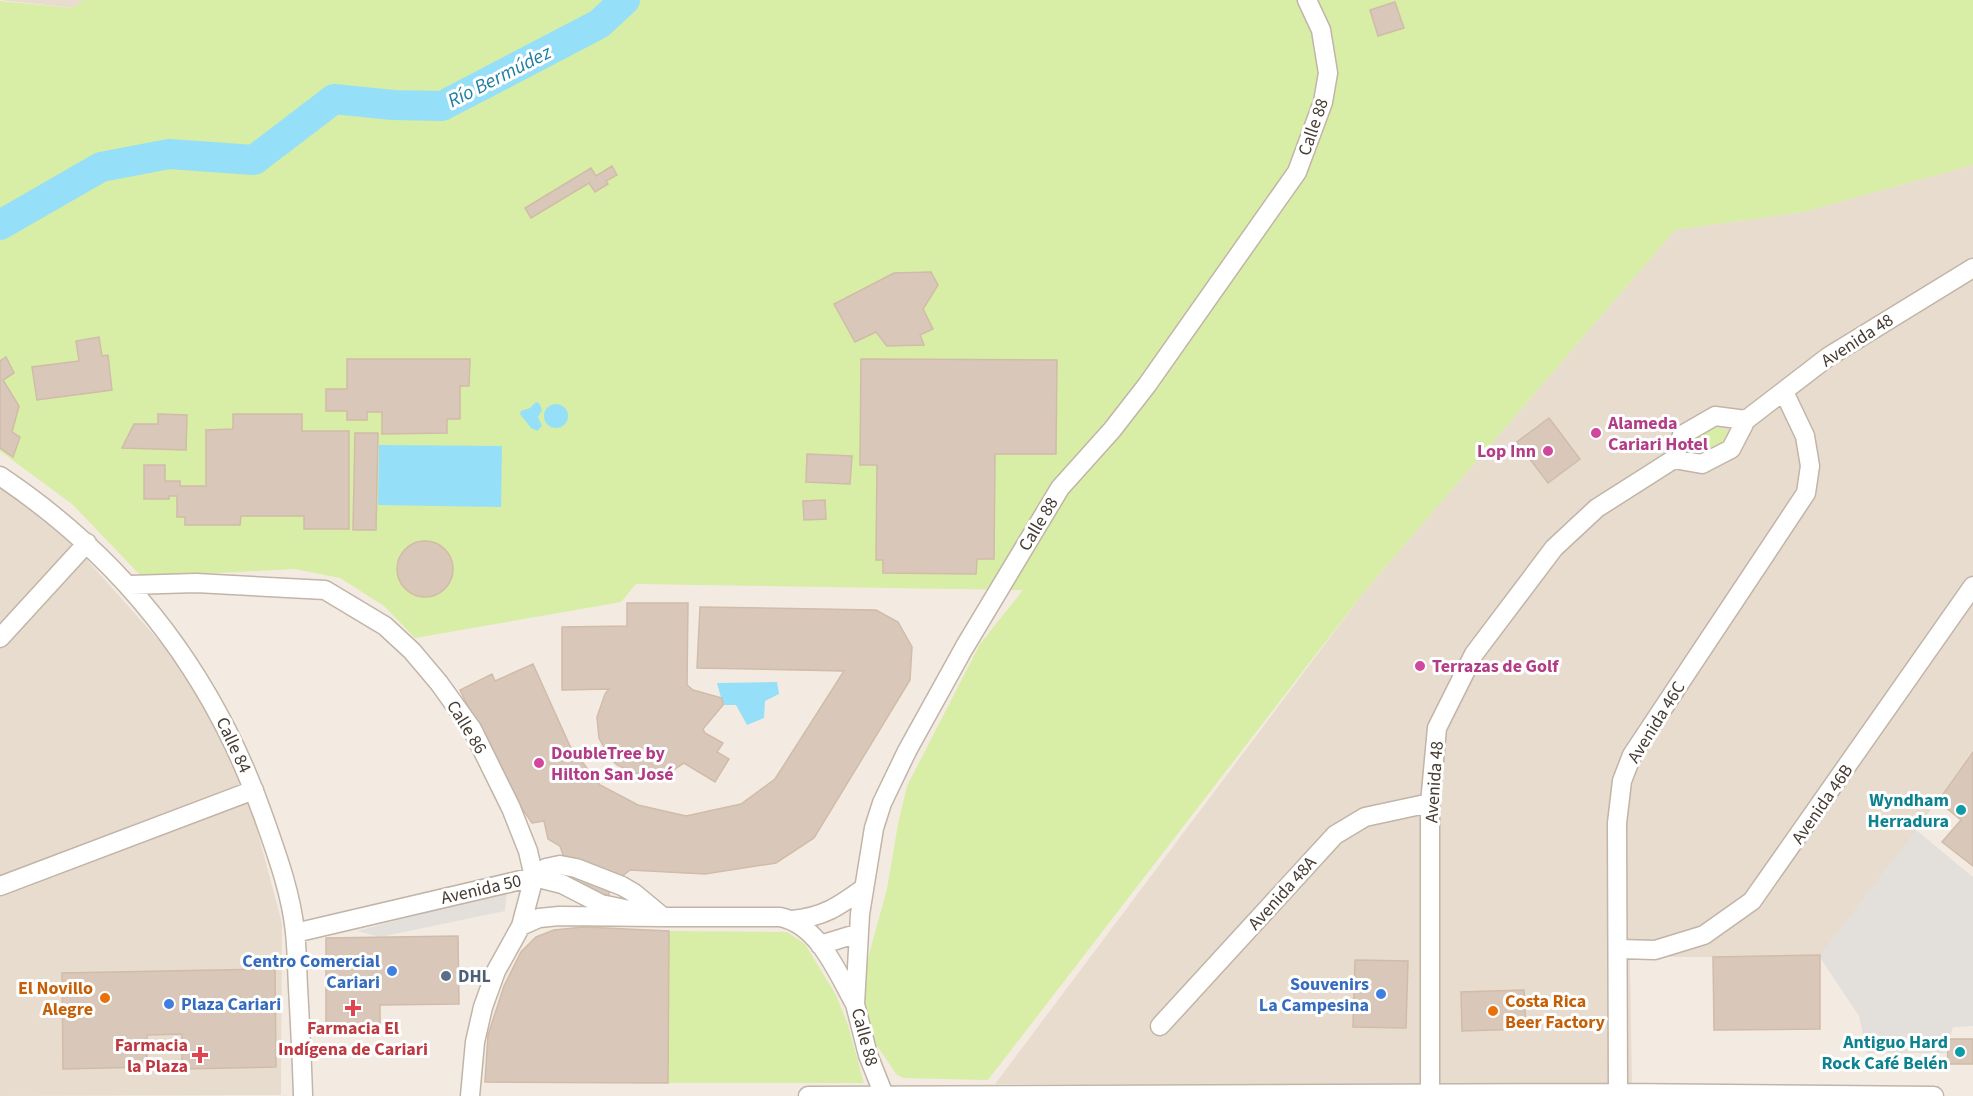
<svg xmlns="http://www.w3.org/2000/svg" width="1973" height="1096" viewBox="0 0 1973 1096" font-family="'Source Sans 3',sans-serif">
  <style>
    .residential { fill: #e8dccf }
    .green { fill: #d8eda5 }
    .parking { fill: #e3dfdb }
    .water { fill: #96dff8 }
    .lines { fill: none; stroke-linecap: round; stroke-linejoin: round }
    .river { stroke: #96dff8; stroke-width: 30 }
    .building { fill: #d9c8b9; stroke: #d1bba9; stroke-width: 1.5 }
    .minor-casing { stroke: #c2b4a7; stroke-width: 21 }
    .minor { stroke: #fff; stroke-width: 18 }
    .hotel-dot { fill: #d1479c; stroke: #fff; stroke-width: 2 }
    .culture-dot { fill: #0f9aa8; stroke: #fff; stroke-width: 2 }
    .shop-dot { fill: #3f7fe0; stroke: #fff; stroke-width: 2 }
    .service-dot { fill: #5c6f8a; stroke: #fff; stroke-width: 2 }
    .food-dot { fill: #e8710a; stroke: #fff; stroke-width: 2 }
    .health-dot { fill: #e0444e; stroke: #fff; stroke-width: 2 }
    .labels { text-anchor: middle; stroke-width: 6; stroke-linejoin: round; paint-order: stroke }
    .street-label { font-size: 18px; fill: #453b32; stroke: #fff }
    .hotel-label { font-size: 18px; font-weight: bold; fill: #b23c85; stroke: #fff; text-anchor: start }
    .culture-label { font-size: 18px; font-weight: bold; fill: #0d838f; stroke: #fff; text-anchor: end }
    .shop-label { font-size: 18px; font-weight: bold; fill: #366cbe; stroke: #fff; text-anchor: end }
    .service-label { font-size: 18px; font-weight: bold; fill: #4e5e75; stroke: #fff; text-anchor: start }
    .food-label { font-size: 18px; font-weight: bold; fill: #c56008; stroke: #fff; text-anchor: end }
    .health-label { font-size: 18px; font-weight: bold; fill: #be3a42; stroke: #fff }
    .water-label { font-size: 20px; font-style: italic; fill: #1e7fa2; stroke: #fff }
  </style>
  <rect width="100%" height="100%" fill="#f3ebe2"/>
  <path class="residential" d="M 0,0 L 84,0 L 74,8 Z
    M 1973,165 L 1973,750 L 1827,957 L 1630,957 L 1632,1085 L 995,1084 L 1364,592 L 1675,230 L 1803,212 Z
    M 0,486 L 24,501 L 65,535 L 162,644 L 198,693 L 229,751 L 252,811 L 282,923 L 281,1095 L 0,1096 Z"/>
  <path class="green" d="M 84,0 L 1973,0 L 1973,165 L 1803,212 L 1675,230 L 1364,592 L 988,1080 L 904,1078 L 897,1075 L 875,1043 L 863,1003 L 865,969 L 887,889 L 898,824 L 907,786 L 980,644 L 1023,590 L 636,584 L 621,602 L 415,638 L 384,606 L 340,578 L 295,569 L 142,577 L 72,504 L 0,451 L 0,1 L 73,8 Z
    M 1710,426 L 1725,429 L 1728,434 L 1727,442 L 1703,457 L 1693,455 L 1690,439 Z
    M 669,931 L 787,932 L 805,944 L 836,995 L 848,1025 L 864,1083 L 668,1083 Z"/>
  <path class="parking" d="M 1916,830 L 1973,877 L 1973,1026 L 1953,1027 L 1945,1053 L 1867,1053 L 1859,1016 L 1819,956 Z
    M 507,891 L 505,911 L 380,937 L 357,931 Z"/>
  <path class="water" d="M 536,402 L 539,403 L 542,410 L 538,417 L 542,426 L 537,431 L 531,428 L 520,414 L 521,411 L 530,408 Z
    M544 416a12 12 0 1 1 24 0a12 12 0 1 1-24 0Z
    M 379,445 L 502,446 L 501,507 L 378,505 Z
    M 777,682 L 779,694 L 765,701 L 764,718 L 747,725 L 736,705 L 723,705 L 717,683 Z"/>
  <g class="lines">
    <path class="river" d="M 0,225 L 101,167 L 169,154 L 254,160 L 334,99 L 393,105 L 442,106 L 599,24 L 625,0"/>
  </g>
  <path class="building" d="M 1395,2 L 1404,28 L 1378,36 L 1370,10 Z
    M 612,166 L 617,175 L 606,181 L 608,184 L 595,192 L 589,183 L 531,218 L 525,208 L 591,168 L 596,176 Z
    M 931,272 L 938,285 L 923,309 L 933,329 L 920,335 L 924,345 L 887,346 L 876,332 L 855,342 L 834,304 L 894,273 Z
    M 99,337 L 102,356 L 108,355 L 112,390 L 37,400 L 32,367 L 79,361 L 76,341 Z
    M 6,357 L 14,373 L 3,380 L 19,406 L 12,432 L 20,437 L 13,457 L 0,448 L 0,361 Z
    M 347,359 L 470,359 L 469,386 L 460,386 L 460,419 L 447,419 L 447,433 L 382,434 L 382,412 L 367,412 L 367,420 L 347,420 L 347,411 L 326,411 L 326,389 L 347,389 Z
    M 861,359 L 1057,360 L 1056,454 L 995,454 L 994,559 L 977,559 L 976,574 L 883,573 L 883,560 L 876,560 L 877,465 L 860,465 Z
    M 158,414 L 187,415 L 186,450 L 122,448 L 134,424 L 158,424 Z
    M 233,414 L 302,414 L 302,431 L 349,431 L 349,529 L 304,529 L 304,516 L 241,516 L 240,525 L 185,525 L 185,517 L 177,517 L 177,496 L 169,496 L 169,499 L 144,499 L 144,465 L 165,465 L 165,481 L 180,481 L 180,486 L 206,486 L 206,430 L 233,429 Z
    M 1549,418 L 1580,459 L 1548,483 L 1517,442 Z
    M 355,433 L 378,433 L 376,530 L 353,530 Z
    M 807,454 L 852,456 L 850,484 L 806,482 Z
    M 825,500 L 826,519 L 804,520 L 803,501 Z
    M397 569a28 28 0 1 1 56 0a28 28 0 1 1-56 0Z
    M 627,603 L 688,603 L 687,685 L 693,690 L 722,698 L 723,705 L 703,729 L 705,733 L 723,743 L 717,752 L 729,759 L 715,782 L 684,763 L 670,772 L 654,776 L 634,773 L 617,765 L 610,758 L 599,738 L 597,717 L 605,694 L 609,689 L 562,690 L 562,627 L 627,626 Z
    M 700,607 L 876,610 L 898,622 L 912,647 L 910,680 L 814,838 L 776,863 L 705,874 L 630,870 L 614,883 L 609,883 L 609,897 L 584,890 L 565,878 L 569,872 L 560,846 L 548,839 L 544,821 L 532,823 L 504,782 L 460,690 L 492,674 L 495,681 L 533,664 L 570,746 L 600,785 L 638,805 L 686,816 L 741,804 L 775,779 L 844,671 L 697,668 Z
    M 1973,752 L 1973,866 L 1942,842 L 1961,820 L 1938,801 Z
    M 584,927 L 669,931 L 668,1083 L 485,1082 L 488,1035 L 504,986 L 521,952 L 536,937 L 554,930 Z
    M 458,936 L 459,1004 L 380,1005 L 380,1033 L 326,1033 L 326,938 Z
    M 1820,955 L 1820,1029 L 1714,1030 L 1713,957 Z
    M 1355,960 L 1408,961 L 1406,1028 L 1353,1027 Z
    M 275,969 L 276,1067 L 182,1069 L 182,1034 L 147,1035 L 147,1067 L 63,1069 L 62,973 Z
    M 1524,990 L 1526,1029 L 1462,1031 L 1461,992 Z
    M 1947,1039 L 1973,1039 L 1973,1064 L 1948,1064 Z"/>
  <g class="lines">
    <defs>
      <path id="minor" d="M 1674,459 L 1702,464 L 1731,449 L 1746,420 L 1828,357 L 1973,268
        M 0,476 C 127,561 214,675 264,818 C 277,855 291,893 295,932 C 297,950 297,969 298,987 C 300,1023 302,1060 303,1096
        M 130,585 L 196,583 L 325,590 L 385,626 L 412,651 L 439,683 L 472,729 L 511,808 L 528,851 L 534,877 L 521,926 L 496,971 L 483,1007 L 475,1042 L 470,1096
        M 0,638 L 87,543
        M 534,877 L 546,868 L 560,865 L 576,868 L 622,886 L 634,893 L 663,917 L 780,917 C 819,925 837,972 855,1004
        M 0,886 L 254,790
        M 792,920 C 824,917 839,906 864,888
        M 295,933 L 534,877 L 562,884 L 601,904 L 663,917 L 559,916 L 539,918 L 521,926
        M 820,945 L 859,933
        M 1619,949 L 1655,950 L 1704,935 L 1752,901 L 1973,586
        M 1160,1026 L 1335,835 L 1365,817 L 1430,803
        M 1618,1093 L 1617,823 L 1622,781 L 1632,755 L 1806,493 L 1810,466 L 1805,436 L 1784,392
        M 884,1095 L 868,1055 L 855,1004 L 860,914 L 874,828 L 882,803 L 907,751 L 964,648 L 1060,488 L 1112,430 L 1147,385 L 1297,172 L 1323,102 L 1328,73 L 1321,30 L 1307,0
        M 1430,1095 L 1430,803 L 1437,728 L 1474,654 L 1554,548 L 1597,508 L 1674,459 L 1682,435 L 1715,416 L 1746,420
        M 808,1096 L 1618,1093 L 1934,1096"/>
    </defs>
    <use href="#minor" class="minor-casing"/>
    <use href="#minor" class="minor"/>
  </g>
  <g class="hotel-dot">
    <circle cx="1596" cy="433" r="6"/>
    <circle cx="1548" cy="451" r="6"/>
    <circle cx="1420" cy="666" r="6"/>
    <circle cx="539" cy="763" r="6"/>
  </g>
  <g class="culture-dot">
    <circle cx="1961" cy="810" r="6"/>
    <circle cx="1960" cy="1052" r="6"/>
  </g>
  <g class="shop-dot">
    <circle cx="392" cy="971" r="6"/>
    <circle cx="1381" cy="994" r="6"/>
    <circle cx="169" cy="1004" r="6"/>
  </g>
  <circle class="service-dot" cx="446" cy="976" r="6"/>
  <g class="food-dot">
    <circle cx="105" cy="998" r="6"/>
    <circle cx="1493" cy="1011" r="6"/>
  </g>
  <g class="health-dot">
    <path d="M350 999h6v6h6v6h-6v6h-6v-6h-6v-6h6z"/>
    <path d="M197 1046h6v6h6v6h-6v6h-6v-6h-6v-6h6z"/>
  </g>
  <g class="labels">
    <g class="street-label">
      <text transform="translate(1313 127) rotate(-71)" y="6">Calle 88</text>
      <text transform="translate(1857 340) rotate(-33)" y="6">Avenida 48</text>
      <text transform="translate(1038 524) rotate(-59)" y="6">Calle 88</text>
      <text transform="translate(1656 722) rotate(-58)" y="6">Avenida 46C</text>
      <text transform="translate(467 727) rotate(58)" y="6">Calle 86</text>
      <text transform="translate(234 745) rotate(65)" y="6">Calle 84</text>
      <text transform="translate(1434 782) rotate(-86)" y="6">Avenida 48</text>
      <text transform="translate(1822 804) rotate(-55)" y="6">Avenida 46B</text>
      <text transform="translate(481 889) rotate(-13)" y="6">Avenida 50</text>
      <text transform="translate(1282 893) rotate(-48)" y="6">Avenida 48A</text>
      <text transform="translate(865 1037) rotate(75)" y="6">Calle 88</text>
    </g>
    <g class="hotel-label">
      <text x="1608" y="429">Alameda<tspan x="1608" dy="21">Cariari Hotel</tspan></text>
      <text x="1536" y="457" text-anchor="end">Lop Inn</text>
      <text x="1432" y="672">Terrazas de Golf</text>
      <text x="551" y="759">DoubleTree by<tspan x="551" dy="21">Hilton San José</tspan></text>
    </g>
    <g class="culture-label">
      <text x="1949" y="806">Wyndham<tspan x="1949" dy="21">Herradura</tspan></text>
      <text x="1948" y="1048">Antiguo Hard<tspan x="1948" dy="21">Rock Café Belén</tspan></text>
    </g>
    <g class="shop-label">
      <text x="380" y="967">Centro Comercial<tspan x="380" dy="21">Cariari</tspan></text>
      <text x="1369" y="990">Souvenirs<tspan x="1369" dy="21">La Campesina</tspan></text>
      <text x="181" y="1010" text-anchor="start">Plaza Cariari</text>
    </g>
    <g class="service-label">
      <text x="458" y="982">DHL</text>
    </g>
    <g class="food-label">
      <text x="93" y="994">El Novillo<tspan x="93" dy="21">Alegre</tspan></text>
      <text x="1505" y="1007" text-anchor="start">Costa Rica<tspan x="1505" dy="21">Beer Factory</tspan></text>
    </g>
    <g class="health-label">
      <text x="353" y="1034">Farmacia El<tspan x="353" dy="21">Indígena de Cariari</tspan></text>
      <text x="188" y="1051" text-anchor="end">Farmacia<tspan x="188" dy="21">la Plaza</tspan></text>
    </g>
    <g class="water-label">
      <text transform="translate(499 76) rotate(-27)" y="7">Río Bermúdez</text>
    </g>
  </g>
</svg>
